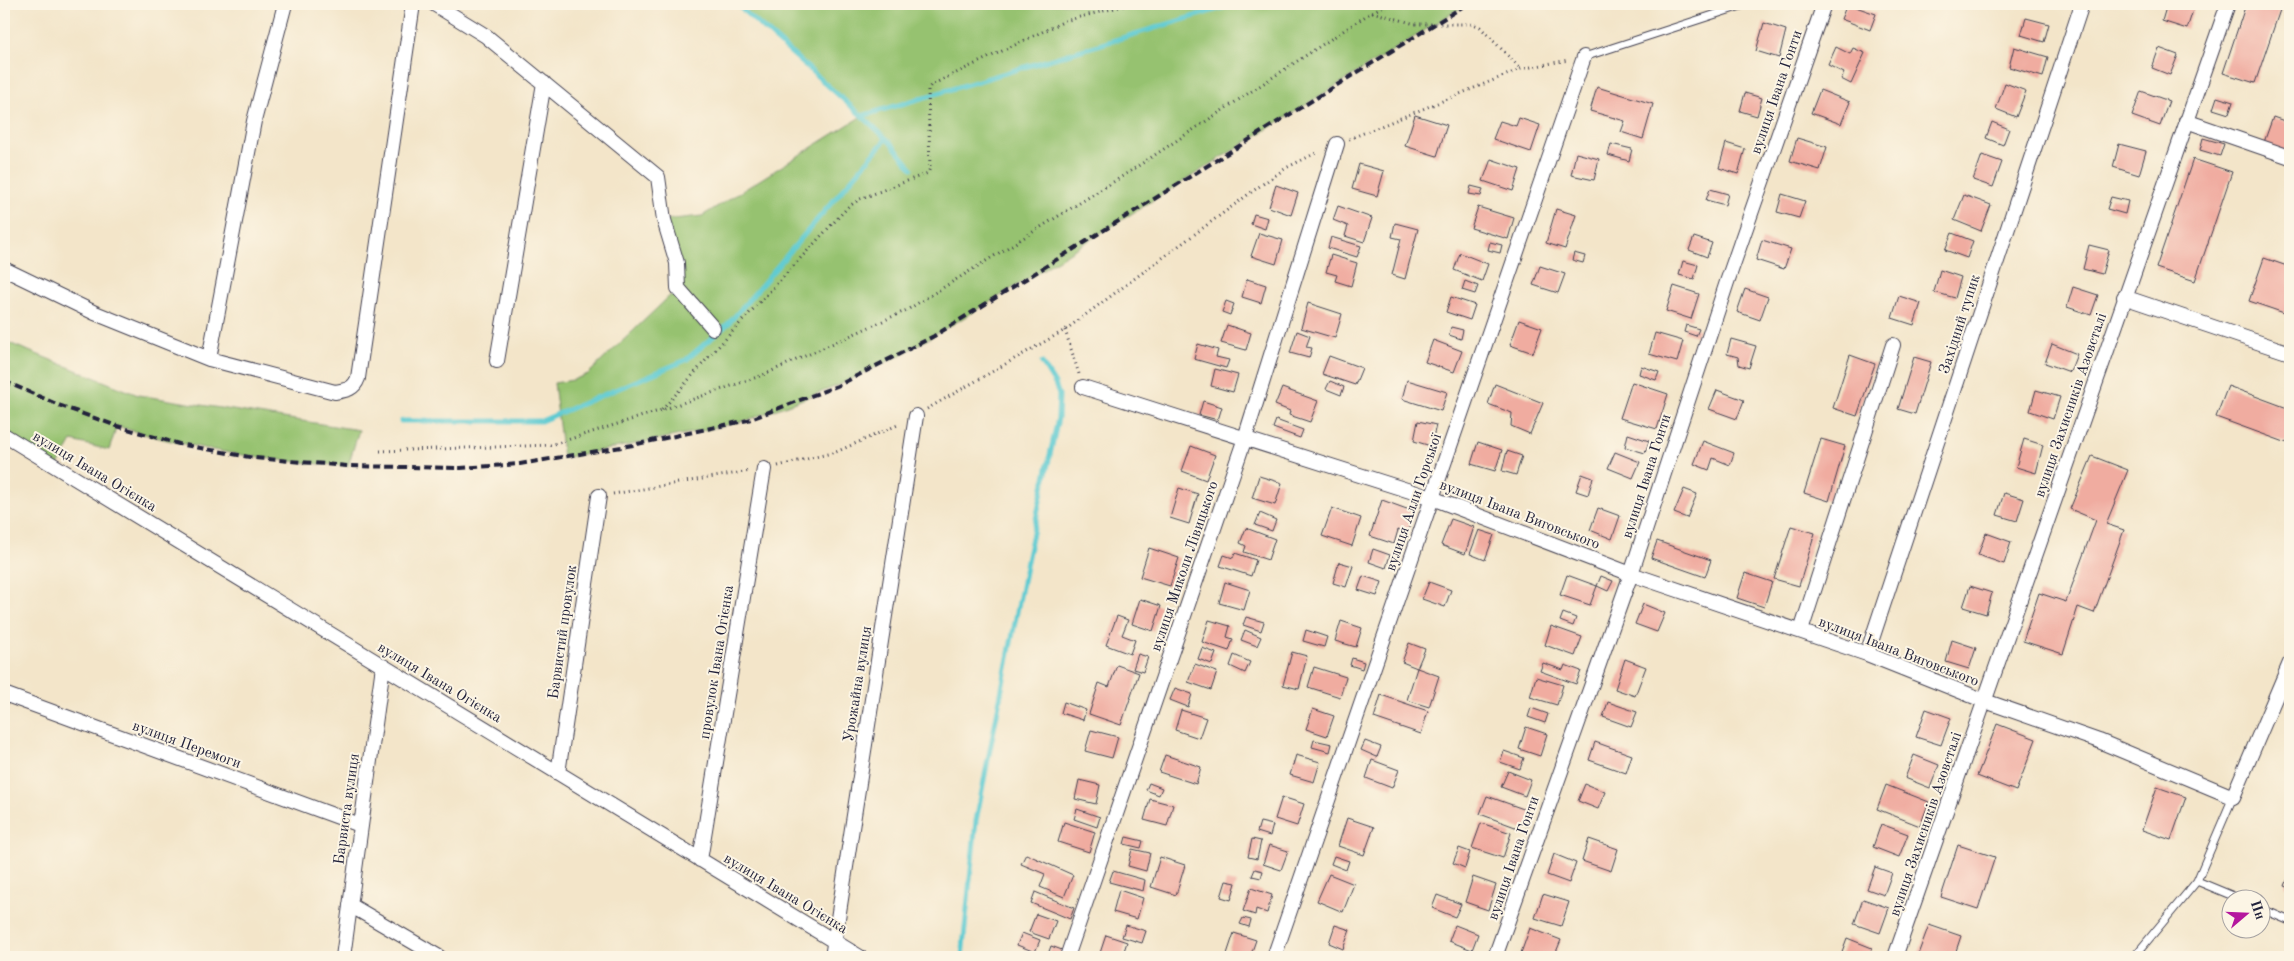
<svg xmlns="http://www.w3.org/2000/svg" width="2294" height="961" viewBox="0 0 2294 961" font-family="'Old Standard TT',serif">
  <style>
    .green { fill: #96c26f; stroke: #5c7255 }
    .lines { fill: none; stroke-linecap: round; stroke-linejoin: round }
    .stream { stroke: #5dcad1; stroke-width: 5 }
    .building { fill: #f0aca0 }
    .lane-casing { stroke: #413f50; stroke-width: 9 }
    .street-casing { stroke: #413f50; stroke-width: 16 }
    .path { stroke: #413f50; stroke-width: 3; stroke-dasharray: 1 4; stroke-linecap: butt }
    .lane { stroke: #fff; stroke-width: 7 }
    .street { stroke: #fff; stroke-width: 14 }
    .rail { stroke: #22223b; stroke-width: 4; stroke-dasharray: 8 4; stroke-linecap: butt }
    .labels { text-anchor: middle; stroke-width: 4; stroke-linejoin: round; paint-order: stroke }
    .street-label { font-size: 15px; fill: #22223b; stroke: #fcf5e5 }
  </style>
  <rect width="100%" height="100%" fill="#fcf5e5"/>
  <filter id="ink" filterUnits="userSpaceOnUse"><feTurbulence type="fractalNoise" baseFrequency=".02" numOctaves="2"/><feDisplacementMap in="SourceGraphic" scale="10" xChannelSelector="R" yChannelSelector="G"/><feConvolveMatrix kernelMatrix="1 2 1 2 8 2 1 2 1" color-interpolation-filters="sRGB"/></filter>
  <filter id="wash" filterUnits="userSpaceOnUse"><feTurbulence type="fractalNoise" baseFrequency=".0096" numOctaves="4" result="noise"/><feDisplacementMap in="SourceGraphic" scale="20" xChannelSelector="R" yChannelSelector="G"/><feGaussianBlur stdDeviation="1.12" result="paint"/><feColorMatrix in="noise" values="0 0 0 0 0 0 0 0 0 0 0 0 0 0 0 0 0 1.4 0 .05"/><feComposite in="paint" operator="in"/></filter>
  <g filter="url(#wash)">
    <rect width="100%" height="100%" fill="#f3e5c9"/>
    <path class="green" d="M 754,4 L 1467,4 L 1000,296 L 901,355 L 837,386 L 748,420 L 701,431 L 563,458 L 554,383 L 573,380 L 588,374 L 678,288 L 664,220 L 702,216 L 862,116 L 746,13 Z
      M 4,341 L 138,395 L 359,430 L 348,466 C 269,461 193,450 117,426 L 109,450 L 72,441 L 57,467 L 4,435 Z"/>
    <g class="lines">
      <path class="stream" d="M 736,4 L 862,116 L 890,142 L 912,168
        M 862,116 L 1235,4
        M 401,421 L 541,421 L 686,360 L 729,323 L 886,139
        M 962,957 L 976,821 L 1028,556 L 1058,418 L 1059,395 L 1055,384 L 1042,363"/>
    </g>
    <g id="blocks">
      <path class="building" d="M 1847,4 L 1876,14 L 1870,30 L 1841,19 Z
        M 2167,4 L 2195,4 L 2187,29 L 2162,21 Z
        M 2246,4 L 2282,4 L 2255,83 L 2223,73 Z
        M 2026,18 L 2049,24 L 2044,42 L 2021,35 Z
        M 1764,23 L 1786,30 L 1779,58 L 1756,51 Z
        M 1836,47 L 1850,54 L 1853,48 L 1865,53 L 1851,84 L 1841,79 L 1844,73 L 1828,65 Z
        M 2014,47 L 2048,57 L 2043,77 L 2009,67 Z
        M 2159,48 L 2178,55 L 2170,75 L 2152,68 Z
        M 2005,83 L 2026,91 L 2016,117 L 1996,109 Z
        M 1597,87 L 1653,104 L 1643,139 L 1621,132 L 1625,121 L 1590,111 Z
        M 1820,90 L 1850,102 L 1841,124 L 1811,113 Z
        M 2141,91 L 2169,101 L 2160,126 L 2132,116 Z
        M 1745,93 L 1762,98 L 1757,116 L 1740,111 Z
        M 2217,97 L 2233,102 L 2229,114 L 2213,109 Z
        M 1415,115 L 1447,125 L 1437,156 L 1405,146 Z
        M 2273,117 L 2290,123 L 2290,155 L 2263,145 Z
        M 1519,118 L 1540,125 L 1531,152 L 1493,139 L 1500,121 L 1516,126 Z
        M 1992,122 L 2009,129 L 2003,145 L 1986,138 Z
        M 1797,138 L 1827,147 L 1820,170 L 1790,161 Z
        M 2203,138 L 2224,144 L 2220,156 L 2200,150 Z
        M 1726,143 L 1745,149 L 1738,174 L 1719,168 Z
        M 1611,144 L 1632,149 L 1629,161 L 1608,155 Z
        M 2119,144 L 2146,151 L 2139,175 L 2113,167 Z
        M 1576,153 L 1599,159 L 1594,180 L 1571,175 Z
        M 1982,155 L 2002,162 L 1993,187 L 1973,180 Z
        M 1491,159 L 1520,169 L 1513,191 L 1483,181 Z
        M 2193,159 L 2232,172 L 2195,281 L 2156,268 Z
        M 1359,164 L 1384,171 L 1377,196 L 1352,189 Z
        M 1276,185 L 1298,193 L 1291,215 L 1269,207 Z
        M 1471,186 L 1483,189 L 1481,196 L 1469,194 Z
        M 1710,189 L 1728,194 L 1725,205 L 1706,200 Z
        M 1782,194 L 1805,201 L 1799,218 L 1777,212 Z
        M 1964,195 L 1991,205 L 1981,231 L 1954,220 Z
        M 2111,197 L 2128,201 L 2125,214 L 2107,209 Z
        M 1338,206 L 1372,218 L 1364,242 L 1345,236 L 1348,226 L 1333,220 Z
        M 1478,207 L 1514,218 L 1508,239 L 1471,228 Z
        M 1556,209 L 1576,215 L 1565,249 L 1546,243 Z
        M 1254,214 L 1268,218 L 1265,229 L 1251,224 Z
        M 1395,223 L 1418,229 L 1405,279 L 1392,275 L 1401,239 L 1392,237 Z
        M 1259,233 L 1283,240 L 1276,264 L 1251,256 Z
        M 1952,233 L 1973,241 L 1967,258 L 1945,250 Z
        M 1331,237 L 1361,246 L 1357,257 L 1328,248 Z
        M 1694,237 L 1712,243 L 1707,257 L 1689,250 Z
        M 1762,240 L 1791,249 L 1784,269 L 1756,260 Z
        M 1490,242 L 1502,245 L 1500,253 L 1488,250 Z
        M 2089,245 L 2109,250 L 2102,274 L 2083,269 Z
        M 1460,253 L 1488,264 L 1482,281 L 1454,270 Z
        M 1574,253 L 1585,256 L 1583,263 L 1572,260 Z
        M 1331,255 L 1357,263 L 1351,286 L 1335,281 L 1337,275 L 1326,272 Z
        M 2264,258 L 2290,267 L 2290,315 L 2249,301 Z
        M 1683,261 L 1698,265 L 1694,279 L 1679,275 Z
        M 1540,266 L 1565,274 L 1558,293 L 1533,285 Z
        M 1940,270 L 1961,277 L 1955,298 L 1934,292 Z
        M 1247,279 L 1266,285 L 1261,303 L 1242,297 Z
        M 1465,281 L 1478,286 L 1475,294 L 1462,290 Z
        M 1674,286 L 1699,294 L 1691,319 L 1666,311 Z
        M 2073,287 L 2098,295 L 2091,315 L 2067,307 Z
        M 1745,289 L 1768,297 L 1760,320 L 1737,312 Z
        M 1899,296 L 1921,303 L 1914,325 L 1892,318 Z
        M 1451,297 L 1475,305 L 1470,320 L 1446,312 Z
        M 1226,301 L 1234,304 L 1230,315 L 1222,312 Z
        M 1308,303 L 1342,314 L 1335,338 L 1301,328 Z
        M 1519,320 L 1542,328 L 1533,353 L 1510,345 Z
        M 1227,325 L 1251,333 L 1246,350 L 1221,343 Z
        M 1686,325 L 1699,329 L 1696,336 L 1684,332 Z
        M 1451,327 L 1463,330 L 1461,339 L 1449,335 Z
        M 1297,331 L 1310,336 L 1306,347 L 1312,348 L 1309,358 L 1290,353 Z
        M 1655,333 L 1683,341 L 1677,362 L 1649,354 Z
        M 1731,339 L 1756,346 L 1749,368 L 1739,365 L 1738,357 L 1727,354 Z
        M 1433,340 L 1462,351 L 1454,372 L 1425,362 Z
        M 1198,344 L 1218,350 L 1216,357 L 1229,360 L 1226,368 L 1194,359 Z
        M 2052,344 L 2077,354 L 2070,372 L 2045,363 Z
        M 1850,355 L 1875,364 L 1857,416 L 1833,408 Z
        M 1329,356 L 1362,368 L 1355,385 L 1322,374 Z
        M 1914,357 L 1931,362 L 1915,414 L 1898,409 Z
        M 1641,366 L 1659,372 L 1656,380 L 1639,374 Z
        M 1215,369 L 1238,375 L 1233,392 L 1211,386 Z
        M 1407,380 L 1447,392 L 1441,411 L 1402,399 Z
        M 1330,381 L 1344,387 L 1341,395 L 1326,389 Z
        M 1632,382 L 1668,394 L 1657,429 L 1620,418 Z
        M 1495,384 L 1543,403 L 1530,434 L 1511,426 L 1512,413 L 1488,404 Z
        M 2228,386 L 2290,409 L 2290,444 L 2216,417 Z
        M 1282,388 L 1318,401 L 1310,422 L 1289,415 L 1290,411 L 1275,405 Z
        M 1717,390 L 1744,400 L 1737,419 L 1709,409 Z
        M 2036,390 L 2060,397 L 2053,419 L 2030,411 Z
        M 1203,401 L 1222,407 L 1218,420 L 1199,415 Z
        M 1276,420 L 1303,430 L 1300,438 L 1273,428 Z
        M 1418,421 L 1436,425 L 1431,446 L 1414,441 Z
        M 1628,434 L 1649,441 L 1645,453 L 1625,447 Z
        M 1821,439 L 1845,446 L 1829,501 L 1804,493 Z
        M 2024,439 L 2043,445 L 2036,473 L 2016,467 Z
        M 1703,441 L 1734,453 L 1730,465 L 1713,458 L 1709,470 L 1694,464 Z
        M 1478,442 L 1502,450 L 1495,471 L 1471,464 Z
        M 1191,446 L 1215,455 L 1206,480 L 1182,471 Z
        M 1507,451 L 1522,456 L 1516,475 L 1502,471 Z
        M 1615,452 L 1640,462 L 1633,478 L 1608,468 Z
        M 2092,456 L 2128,470 L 2106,524 L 2124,530 L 2094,613 L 2078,607 L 2063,654 L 2023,641 L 2039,593 L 2066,602 L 2096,520 L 2070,509 Z
        M 1582,474 L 1593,478 L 1588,495 L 1576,491 Z
        M 1259,476 L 1282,483 L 1275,505 L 1252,498 Z
        M 1179,488 L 1198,494 L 1189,524 L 1170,518 Z
        M 1684,489 L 1697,494 L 1687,518 L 1674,513 Z
        M 2004,493 L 2024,499 L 2017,521 L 1997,515 Z
        M 1382,500 L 1415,512 L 1407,533 L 1398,530 L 1394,544 L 1370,536 Z
        M 1332,508 L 1361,518 L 1352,546 L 1322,536 Z
        M 1598,508 L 1620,516 L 1612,539 L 1590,530 Z
        M 1260,513 L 1276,520 L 1272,531 L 1255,525 Z
        M 1451,519 L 1474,527 L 1465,554 L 1441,545 Z
        M 1791,526 L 1815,533 L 1799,586 L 1774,579 Z
        M 1246,528 L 1275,539 L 1268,560 L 1244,552 L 1246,546 L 1240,543 Z
        M 1479,530 L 1494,535 L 1485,560 L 1470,554 Z
        M 1986,533 L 2011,542 L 2004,564 L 1978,555 Z
        M 1657,541 L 1711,560 L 1705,577 L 1651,558 Z
        M 1149,548 L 1179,558 L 1170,586 L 1140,577 Z
        M 1373,549 L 1390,555 L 1386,568 L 1369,562 Z
        M 1235,553 L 1256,560 L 1251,576 L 1220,566 L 1224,555 L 1233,558 Z
        M 1339,562 L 1353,566 L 1346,587 L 1333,583 Z
        M 1745,573 L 1772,582 L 1764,607 L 1737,598 Z
        M 1567,575 L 1597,586 L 1601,576 L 1613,581 L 1608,591 L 1597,586 L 1590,605 L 1560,595 Z
        M 1363,576 L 1382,582 L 1377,596 L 1358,590 Z
        M 1225,582 L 1250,590 L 1244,610 L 1219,603 Z
        M 1429,582 L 1451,590 L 1445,607 L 1422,599 Z
        M 1970,586 L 1992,593 L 1986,614 L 1963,607 Z
        M 1140,599 L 1161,606 L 1153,631 L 1132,624 Z
        M 1643,604 L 1665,613 L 1657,632 L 1635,624 Z
        M 1563,613 L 1576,618 L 1573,626 L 1560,621 Z
        M 1117,616 L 1128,620 L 1122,635 L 1135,640 L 1130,654 L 1106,645 Z
        M 1246,617 L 1264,622 L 1261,631 L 1243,625 Z
        M 1209,620 L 1230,626 L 1227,637 L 1233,639 L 1229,651 L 1202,642 Z
        M 1341,621 L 1362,628 L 1356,647 L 1335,641 Z
        M 1551,626 L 1582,637 L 1575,656 L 1545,645 Z
        M 1245,630 L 1261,637 L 1257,646 L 1241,640 Z
        M 1306,630 L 1327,637 L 1324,647 L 1303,641 Z
        M 1952,640 L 1976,648 L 1969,669 L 1946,662 Z
        M 1409,643 L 1425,649 L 1417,668 L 1439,676 L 1429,707 L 1407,700 L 1417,668 L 1402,662 Z
        M 1202,648 L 1216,653 L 1212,664 L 1198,659 Z
        M 1292,652 L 1307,656 L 1299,689 L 1283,685 Z
        M 1138,654 L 1148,657 L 1143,672 L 1133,669 Z
        M 1234,655 L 1250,662 L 1245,673 L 1230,666 Z
        M 1352,658 L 1364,662 L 1362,669 L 1350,665 Z
        M 1625,659 L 1646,667 L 1635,696 L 1615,689 Z
        M 1543,663 L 1563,670 L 1565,665 L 1581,671 L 1576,684 L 1540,671 Z
        M 1195,664 L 1217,672 L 1211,690 L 1188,682 Z
        M 1117,665 L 1139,673 L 1121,725 L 1089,714 L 1099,683 L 1109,687 Z
        M 1314,667 L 1346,677 L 1340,697 L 1308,687 Z
        M 1536,677 L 1563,685 L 1557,705 L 1530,697 Z
        M 1175,688 L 1192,694 L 1188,707 L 1170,700 Z
        M 1381,695 L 1428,711 L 1421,734 L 1374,718 Z
        M 1064,702 L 1086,710 L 1083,720 L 1061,713 Z
        M 1608,702 L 1637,712 L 1631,727 L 1603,717 Z
        M 1531,708 L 1548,714 L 1545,723 L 1528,717 Z
        M 1313,709 L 1334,716 L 1327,736 L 1306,729 Z
        M 1926,709 L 1951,718 L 1941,745 L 1916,737 Z
        M 1181,710 L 1206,718 L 1199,738 L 1175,730 Z
        M 1997,724 L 2036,739 L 2016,791 L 1977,776 Z
        M 1526,727 L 1547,734 L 1540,756 L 1519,749 Z
        M 1091,730 L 1118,737 L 1112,758 L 1085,751 Z
        M 1314,740 L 1332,744 L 1330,752 L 1312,747 Z
        M 1365,741 L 1381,747 L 1377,757 L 1361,750 Z
        M 1595,742 L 1632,755 L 1626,773 L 1589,760 Z
        M 1504,751 L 1524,758 L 1520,769 L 1500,762 Z
        M 1165,755 L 1201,767 L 1196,784 L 1159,772 Z
        M 1296,755 L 1320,762 L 1314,782 L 1290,775 Z
        M 1914,755 L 1939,765 L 1930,788 L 1905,778 Z
        M 1372,760 L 1399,770 L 1392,788 L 1366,778 Z
        M 1508,771 L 1531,780 L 1525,796 L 1501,787 Z
        M 1079,780 L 1100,785 L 1096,804 L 1075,799 Z
        M 1149,783 L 1162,788 L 1159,795 L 1146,790 Z
        M 1585,784 L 1605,792 L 1598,809 L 1578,801 Z
        M 1886,785 L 1929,802 L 1920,826 L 1877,809 Z
        M 2157,787 L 2186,797 L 2171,840 L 2142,830 Z
        M 1487,796 L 1532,812 L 1526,831 L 1480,814 Z
        M 1282,797 L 1304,804 L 1297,826 L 1275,819 Z
        M 1150,799 L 1173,805 L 1167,826 L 1144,820 Z
        M 1077,809 L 1100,817 L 1097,827 L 1074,819 Z
        M 1347,818 L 1374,827 L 1364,855 L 1338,846 Z
        M 1064,822 L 1095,832 L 1089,852 L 1058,842 Z
        M 1260,822 L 1273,825 L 1270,836 L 1257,832 Z
        M 1481,823 L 1511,833 L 1503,858 L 1472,848 Z
        M 1881,824 L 1908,834 L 1899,857 L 1873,847 Z
        M 1126,837 L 1143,841 L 1141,848 L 1124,844 Z
        M 1252,839 L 1261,841 L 1257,859 L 1248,857 Z
        M 1589,839 L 1618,849 L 1611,871 L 1582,861 Z
        M 1269,845 L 1288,851 L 1281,870 L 1263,864 Z
        M 1958,845 L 1995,857 L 1978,909 L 1941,897 Z
        M 1459,848 L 1470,852 L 1465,868 L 1453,863 Z
        M 1132,849 L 1150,853 L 1146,871 L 1128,866 Z
        M 1026,854 L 1073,875 L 1064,897 L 1040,887 L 1045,874 L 1021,864 Z
        M 1554,854 L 1576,863 L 1569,883 L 1547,875 Z
        M 1334,856 L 1349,861 L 1346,870 L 1331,864 Z
        M 1160,857 L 1185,865 L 1176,895 L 1151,887 Z
        M 1875,867 L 1892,873 L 1884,895 L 1867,889 Z
        M 1255,869 L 1263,871 L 1261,878 L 1252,876 Z
        M 1113,871 L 1145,880 L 1143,891 L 1109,882 Z
        M 2290,873 L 2290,888 L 2285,886 Z
        M 1329,874 L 1354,884 L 1343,912 L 1317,901 Z
        M 1473,877 L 1496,885 L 1488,910 L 1465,902 Z
        M 1226,881 L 1236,883 L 1231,900 L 1221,897 Z
        M 1251,888 L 1272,895 L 1267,913 L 1256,909 L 1255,915 L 1243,911 Z
        M 1119,890 L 1143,898 L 1137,919 L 1113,912 Z
        M 1035,892 L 1074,908 L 1070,919 L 1031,903 Z
        M 1543,894 L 1569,902 L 1561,926 L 1535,918 Z
        M 1437,895 L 1461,904 L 1455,917 L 1432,908 Z
        M 1863,899 L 1889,908 L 1880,933 L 1854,924 Z
        M 1036,914 L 1056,921 L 1049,939 L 1029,932 Z
        M 1243,918 L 1251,920 L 1249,927 L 1240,924 Z
        M 1126,925 L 1146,931 L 1142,943 L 1122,937 Z
        M 1335,925 L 1350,930 L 1343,949 L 1329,943 Z
        M 1455,925 L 1478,934 L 1472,950 L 1449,941 Z
        M 1929,925 L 1961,936 L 1954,957 L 1917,957 Z
        M 1530,928 L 1561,940 L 1554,957 L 1531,957 L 1521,953 Z
        M 1022,933 L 1040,940 L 1035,952 L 1017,945 Z
        M 1234,933 L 1256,940 L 1250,957 L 1226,957 Z
        M 1106,935 L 1127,942 L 1122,957 L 1099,956 Z
        M 1847,938 L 1872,948 L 1868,957 L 1840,957 Z
        M 1051,946 L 1062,950 L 1059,957 L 1047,957 Z"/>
    </g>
  </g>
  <g filter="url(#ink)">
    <use href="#blocks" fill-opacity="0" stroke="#413f50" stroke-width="1"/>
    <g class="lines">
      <defs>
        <path id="lane" d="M 1584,57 L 1747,4
          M 2197,881 L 2238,898
          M 2262,909 L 2290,921
          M 2134,957 L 2197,881 L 2233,797"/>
        <path id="street" d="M 434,4 L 486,36 L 658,177 L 664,220 L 677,263 L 678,288 L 713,328
          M 2186,121 L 2290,157
          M 4,269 L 95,313 L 209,359 L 254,121 L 285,4
          M 2124,297 L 2290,353
          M 209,359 L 335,392 C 347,390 354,389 358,378 L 413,4
          M 497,361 L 544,83
          M 1083,387 L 1432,498 L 1631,574 L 1867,654 L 1985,701 L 2099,741 L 2233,797 L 2290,663
          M 4,435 L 860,957
          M 1801,631 L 1893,345
          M 1867,654 L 2082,4
          M 4,694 L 360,825
          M 558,773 L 599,496
          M 700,860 L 764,469
          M 350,905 L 439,957
          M 343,957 L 383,666
          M 832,957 L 916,416
          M 1067,957 L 1245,438 L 1337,144
          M 1274,957 L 1584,57
          M 1495,957 L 1631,574 L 1727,282 L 1824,4
          M 1895,957 L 2228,4"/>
      </defs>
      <use href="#lane" class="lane-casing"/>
      <use href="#street" class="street-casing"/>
      <path class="path" d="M 1372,12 L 1415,24 L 1473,24 L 1480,27 L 1521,69
        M 1349,139 L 1521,69 L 1568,60
        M 1065,330 L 1079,374
        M 927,409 L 1065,330 L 1257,188 L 1286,168 L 1318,152
        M 662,410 L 706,360 L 848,207 L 860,199 L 928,173 L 930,168 L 928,89 L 931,85 L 1065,21 L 1130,4
        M 380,451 L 551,445 L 662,410 L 763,375 L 907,310 L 1123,176 L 1372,12 L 1388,4
        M 778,466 L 836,452 L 900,424
        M 613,494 L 750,471"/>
      <use href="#lane" class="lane"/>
      <use href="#street" class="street"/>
      <path class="rail" d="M 4,381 L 61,406 L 117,426 L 179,444 L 255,458 L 348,466 L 461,468 L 520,464 L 633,445 L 748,420 L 837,386 L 934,336 L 1467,4"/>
    </g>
  </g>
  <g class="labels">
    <g class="street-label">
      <text transform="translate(1776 92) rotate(-71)" y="5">вулиця Івана Гонти</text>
      <text transform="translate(1959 324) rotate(-72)" y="5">Західний тупик</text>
      <text transform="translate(2070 405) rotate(-71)" y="5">вулиця Захисників Азовсталі</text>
      <text transform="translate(95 471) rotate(31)" y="5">вулиця Івана Огієнка</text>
      <text transform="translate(1646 476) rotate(-72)" y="5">вулиця Івана Гонти</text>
      <text transform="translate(1413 502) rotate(-71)" y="5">вулиця Алли Горської</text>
      <text transform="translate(1520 514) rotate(21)" y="5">вулиця Івана Виговського</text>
      <text transform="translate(1184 566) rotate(-71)" y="5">вулиця Миколи Лівицького</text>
      <text transform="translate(562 632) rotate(-82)" y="5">Барвистий провулок</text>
      <text transform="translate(1899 651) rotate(21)" y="5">вулиця Івана Виговського</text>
      <text transform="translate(716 662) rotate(-81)" y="5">провулок Івана Огієнка</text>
      <text transform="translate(440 682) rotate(31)" y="5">вулиця Івана Огієнка</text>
      <text transform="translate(857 684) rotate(-81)" y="5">Урожайна вулиця</text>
      <text transform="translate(187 744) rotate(20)" y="5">вулиця Перемоги</text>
      <text transform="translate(346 809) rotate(-82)" y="5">Барвиста вулиця</text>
      <text transform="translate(1925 824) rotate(-71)" y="5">вулиця Захисників Азовсталі</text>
      <text transform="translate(1513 858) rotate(-71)" y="5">вулиця Івана Гонти</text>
      <text transform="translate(786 893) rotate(31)" y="5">вулиця Івана Огієнка</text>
    </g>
  </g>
  <rect width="2294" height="961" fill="none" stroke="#fcf5e5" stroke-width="20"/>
  <g transform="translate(2246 914) rotate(71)"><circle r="24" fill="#fcf5e5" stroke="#a5a1a1"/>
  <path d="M0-4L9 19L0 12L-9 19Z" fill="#b5179e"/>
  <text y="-8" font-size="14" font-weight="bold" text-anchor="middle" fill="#22223b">Пн</text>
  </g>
</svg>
